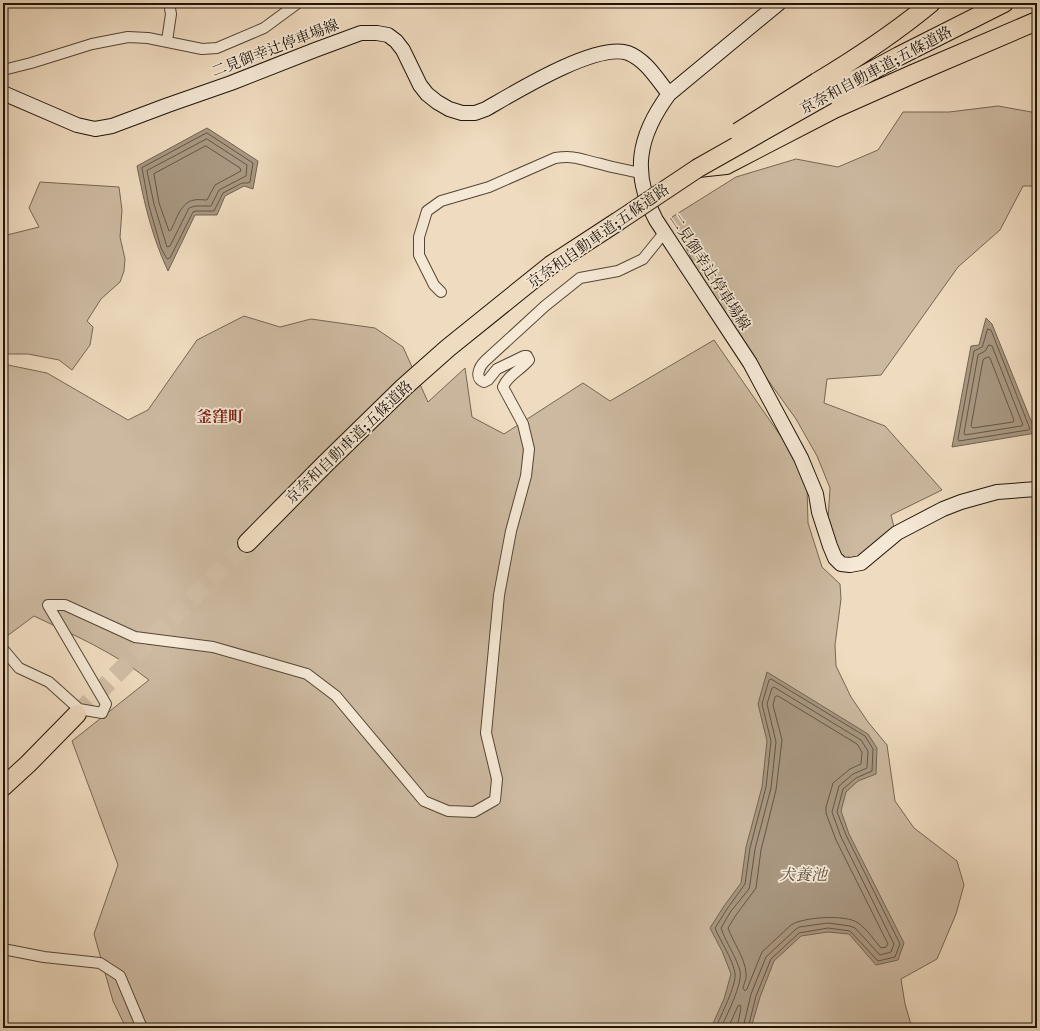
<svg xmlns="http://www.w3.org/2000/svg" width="1040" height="1031" viewBox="0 0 1040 1031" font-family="'IM FELL DW Pica','Noto Serif JP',serif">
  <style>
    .green { fill: #ccb9a0; stroke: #766654 }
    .water { fill: #a99781; stroke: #726351 }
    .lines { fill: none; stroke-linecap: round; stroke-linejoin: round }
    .shore { stroke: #645645; stroke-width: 1 }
    .highway-tunnel { stroke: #d0bda4; stroke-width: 18; stroke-dasharray: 18 9; stroke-linecap: butt }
    .street-casing { stroke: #544636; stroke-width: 12 }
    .secondary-casing { stroke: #201409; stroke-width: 16 }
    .highway-casing { stroke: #201409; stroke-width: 20 }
    .street { stroke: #f5e8d5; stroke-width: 10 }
    .secondary { stroke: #f5e8d5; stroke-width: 14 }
    .highway { stroke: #efdbbf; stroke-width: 18 }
    .highway-bridge-casing { stroke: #201409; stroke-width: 20; stroke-linecap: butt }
    .highway-bridge { stroke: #efdbbf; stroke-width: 18 }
    .labels { text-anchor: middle; stroke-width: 3.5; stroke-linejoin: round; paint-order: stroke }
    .street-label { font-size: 15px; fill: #201409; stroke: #f5e8d5 }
    .neighbourhood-label { font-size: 16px; font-weight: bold; fill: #7a1f14; stroke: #f5e8d5 }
    .water-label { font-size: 16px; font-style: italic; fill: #5e4f3f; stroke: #f5e8d5 }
  </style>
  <rect width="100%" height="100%" fill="#efdbbf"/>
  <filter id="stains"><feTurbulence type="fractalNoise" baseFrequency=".005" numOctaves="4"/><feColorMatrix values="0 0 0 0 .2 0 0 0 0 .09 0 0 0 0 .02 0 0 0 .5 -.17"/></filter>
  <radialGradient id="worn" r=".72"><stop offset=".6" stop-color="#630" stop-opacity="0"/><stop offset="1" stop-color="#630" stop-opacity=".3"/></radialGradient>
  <path class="green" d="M 998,106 L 1037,113 L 1037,186 L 1023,186 L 1000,230 L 958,267 L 881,375 L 827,379 L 824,403 L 885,426 L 942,490 L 891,515 L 894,527 L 854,563 L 843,561 L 828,520 L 830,488 L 817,456 L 796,419 L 752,358 L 704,286 L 672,217 L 736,177 L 796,159 L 838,167 L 878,150 L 903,112 L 949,112 Z
    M 40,182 L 119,187 L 122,210 L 120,237 L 125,259 L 124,271 L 120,282 L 101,299 L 87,321 L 93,327 L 90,345 L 72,370 L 59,360 L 28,354 L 3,354 L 3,236 L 39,227 L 29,208 Z
    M 244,316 L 280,327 L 311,319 L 375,328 L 403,347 L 428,402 L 465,368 L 472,417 L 504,434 L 583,383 L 610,401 L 714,340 L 798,461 L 807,487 L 808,523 L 822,567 L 840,584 L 841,599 L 835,645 L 836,666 L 851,697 L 868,722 L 887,745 L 895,801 L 914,828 L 957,861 L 964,885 L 956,914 L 937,959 L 901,979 L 905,1004 L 912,1028 L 126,1028 L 113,1001 L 94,934 L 118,865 L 72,741 L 149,680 C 115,653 74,635 34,616 L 3,639 L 3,364 L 47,373 L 128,420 L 148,410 L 197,340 Z"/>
  <path class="water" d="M 207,128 L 258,161 L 253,189 L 244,186 L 225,196 L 217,215 L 195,215 L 168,271 C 152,237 144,202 137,166 Z
    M 986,318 L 992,324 L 1036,433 L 952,447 L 971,346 L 979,345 Z
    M 767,672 L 868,734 L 877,748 L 876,774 L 858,781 L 846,792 L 841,811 L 849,834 L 904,943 L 898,960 L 876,965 L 849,934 L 828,932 L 801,936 L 774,961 L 760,997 L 751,1028 L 711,1028 L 724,999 L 731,974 L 722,951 L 710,928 L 724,906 L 741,883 L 746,847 L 762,787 L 767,741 L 758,704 Z"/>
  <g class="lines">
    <path class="shore" d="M 207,133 L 253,163 L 250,182 L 248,183 L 242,183 L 223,193 L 214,211 L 196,211 L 193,212 L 170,258 L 167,259 L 161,248 L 149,206 L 142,168 Z
      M 207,139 L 247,165 L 246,176 L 219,190 L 211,206 L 195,206 L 189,208 L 170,246 L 167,247 L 154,204 L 147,171 Z
      M 206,146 L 240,168 L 241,171 L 215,185 L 207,200 C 203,200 198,199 194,200 C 181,202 176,220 171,230 L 169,231 L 159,203 L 154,174 Z
      M 988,329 L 991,330 L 1030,429 L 1028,430 L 959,441 L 958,439 L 974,351 L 982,347 Z
      M 989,345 L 992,346 L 1023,425 L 1021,426 L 965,435 L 964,433 L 978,355 L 985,351 Z
      M 988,357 L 990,358 L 1014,420 L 1013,422 L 973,428 L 971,426 L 983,360 Z
      M 778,696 L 857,744 L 862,752 L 861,764 L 850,769 L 833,783 L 826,807 L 826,813 L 836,840 L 888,944 L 886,947 L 881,948 C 874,940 867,929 858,923 C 846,914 803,917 791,925 L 762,952 L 747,989 L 745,991 L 743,988 C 744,983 747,978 746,973 C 745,958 733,942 728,928 L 736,915 L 756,888 L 761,850 L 776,790 L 782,740 L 773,705 L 775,697 Z
      M 716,1028 C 720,1016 737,985 735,973 C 732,957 721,943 715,928 L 727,909 L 745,884 L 750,848 L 766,787 L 771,741 L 762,704 L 769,680 L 771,679 L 865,736 L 873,749 L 872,771 L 856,778 L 843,789 L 837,812 L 846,835 L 900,944 L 895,957 L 878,961 L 850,931 L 828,928 L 799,933 L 771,959 L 756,996 L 748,1028
      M 721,1028 C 726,1016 743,984 740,971 C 736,956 726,943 721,928 L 731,911 L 749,889 L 750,884 L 755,849 L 771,788 L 776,742 L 767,704 L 772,688 L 774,687 L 861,740 L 868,751 L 867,768 L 853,774 L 839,786 L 832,812 L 841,837 L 894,944 L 891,952 L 880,955 L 855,928 L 850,926 L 828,923 L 799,927 L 795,930 L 766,957 L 751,994 L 743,1028
      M 728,1028 L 738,1006 L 740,1005 L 741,1008 L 737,1028"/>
    <path class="highway-tunnel" d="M 77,714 L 247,543"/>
    <defs>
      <path id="street" d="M 167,41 L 171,14 L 169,3
        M 3,70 L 31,63 L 92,44 L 128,37 L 148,38 L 202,49 L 217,48 L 264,28 L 298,3
        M 441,292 L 434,285 L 419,255 L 419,237 L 427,211 L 441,201 L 489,187 L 555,158 C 577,155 581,160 601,164 C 614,168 628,170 641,173
        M 3,649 L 19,668 L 49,682 L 79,709 L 102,713 L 106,704 L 48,605 L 65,605 L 135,637 L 213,647 L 307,674 L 336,696 L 424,801 L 448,811 L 474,812 L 495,800 L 497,779 L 486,733 L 499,595 L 511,531 L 526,476 L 529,449 L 523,424 L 503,387 C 508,375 521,370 529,360 L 527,356 L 524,356 L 497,369 L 488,380 L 484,382 C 474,378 479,367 485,361 L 545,306 L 580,278 L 618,271 L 643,259 L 664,233
        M 3,949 L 44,957 L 100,963 L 120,976 L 142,1028"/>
      <path id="secondary" d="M 779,3 L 669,94 C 638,136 631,173 656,220 L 750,363 L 801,458 L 816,494 L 819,512 L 830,546 L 835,558 L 841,564 L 850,565 L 861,563 L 897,533 L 943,509 L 961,502 L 997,492 L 1037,489
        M 3,93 L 77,125 L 95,129 L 112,126 L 168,105 L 231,83 L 315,50 L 361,33 L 377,33 L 388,35 L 396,41 L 403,50 L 420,85 L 427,94 L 437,102 L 449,109 L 462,113 L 475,113 L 486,109 C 514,93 596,42 628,53 C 646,60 657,79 669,94"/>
      <path id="highway" d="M 817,82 C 857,58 896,32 931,3
        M 827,95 L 899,56 L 1004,3
        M 698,168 L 726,165 L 834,109 L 913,74 L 1037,21
        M 247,543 L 324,465 L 404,387 L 448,348 L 551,265 L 617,222
        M 3,787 L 28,764 L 77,714"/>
    </defs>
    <use href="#street" class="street-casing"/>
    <use href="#secondary" class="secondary-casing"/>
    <use href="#highway" class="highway-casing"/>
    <use href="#street" class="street"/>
    <use href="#secondary" class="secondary"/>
    <use href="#highway" class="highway"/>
    <defs>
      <path id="highway-bridge" d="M 738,132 L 817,82
        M 617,222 L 698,168 L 827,95"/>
    </defs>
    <use href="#highway-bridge" class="highway-bridge-casing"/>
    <use href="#highway-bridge" class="highway-bridge"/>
  </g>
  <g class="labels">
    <g class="street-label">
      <text transform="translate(275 48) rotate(-21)" y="5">二見御幸辻停車場線</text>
      <text transform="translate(876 70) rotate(-28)" y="5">京奈和自動車道;五條道路</text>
      <text transform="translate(598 236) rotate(-35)" y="5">京奈和自動車道;五條道路</text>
      <text transform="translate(710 272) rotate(57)" y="5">二見御幸辻停車場線</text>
      <text transform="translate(349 442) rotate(-44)" y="5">京奈和自動車道;五條道路</text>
    </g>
    <g class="neighbourhood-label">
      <text x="220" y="422">釜窪町</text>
    </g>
    <g class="water-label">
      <text x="803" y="880">犬養池</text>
    </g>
  </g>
  <rect width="1040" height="1031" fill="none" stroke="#efdbbf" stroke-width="16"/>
  <rect x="4" y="4" width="1032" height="1023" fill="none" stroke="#201409" stroke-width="2"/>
  <rect x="8" y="8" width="1024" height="1015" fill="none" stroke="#201409"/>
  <rect width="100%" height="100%" filter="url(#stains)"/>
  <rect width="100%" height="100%" fill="url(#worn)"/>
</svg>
